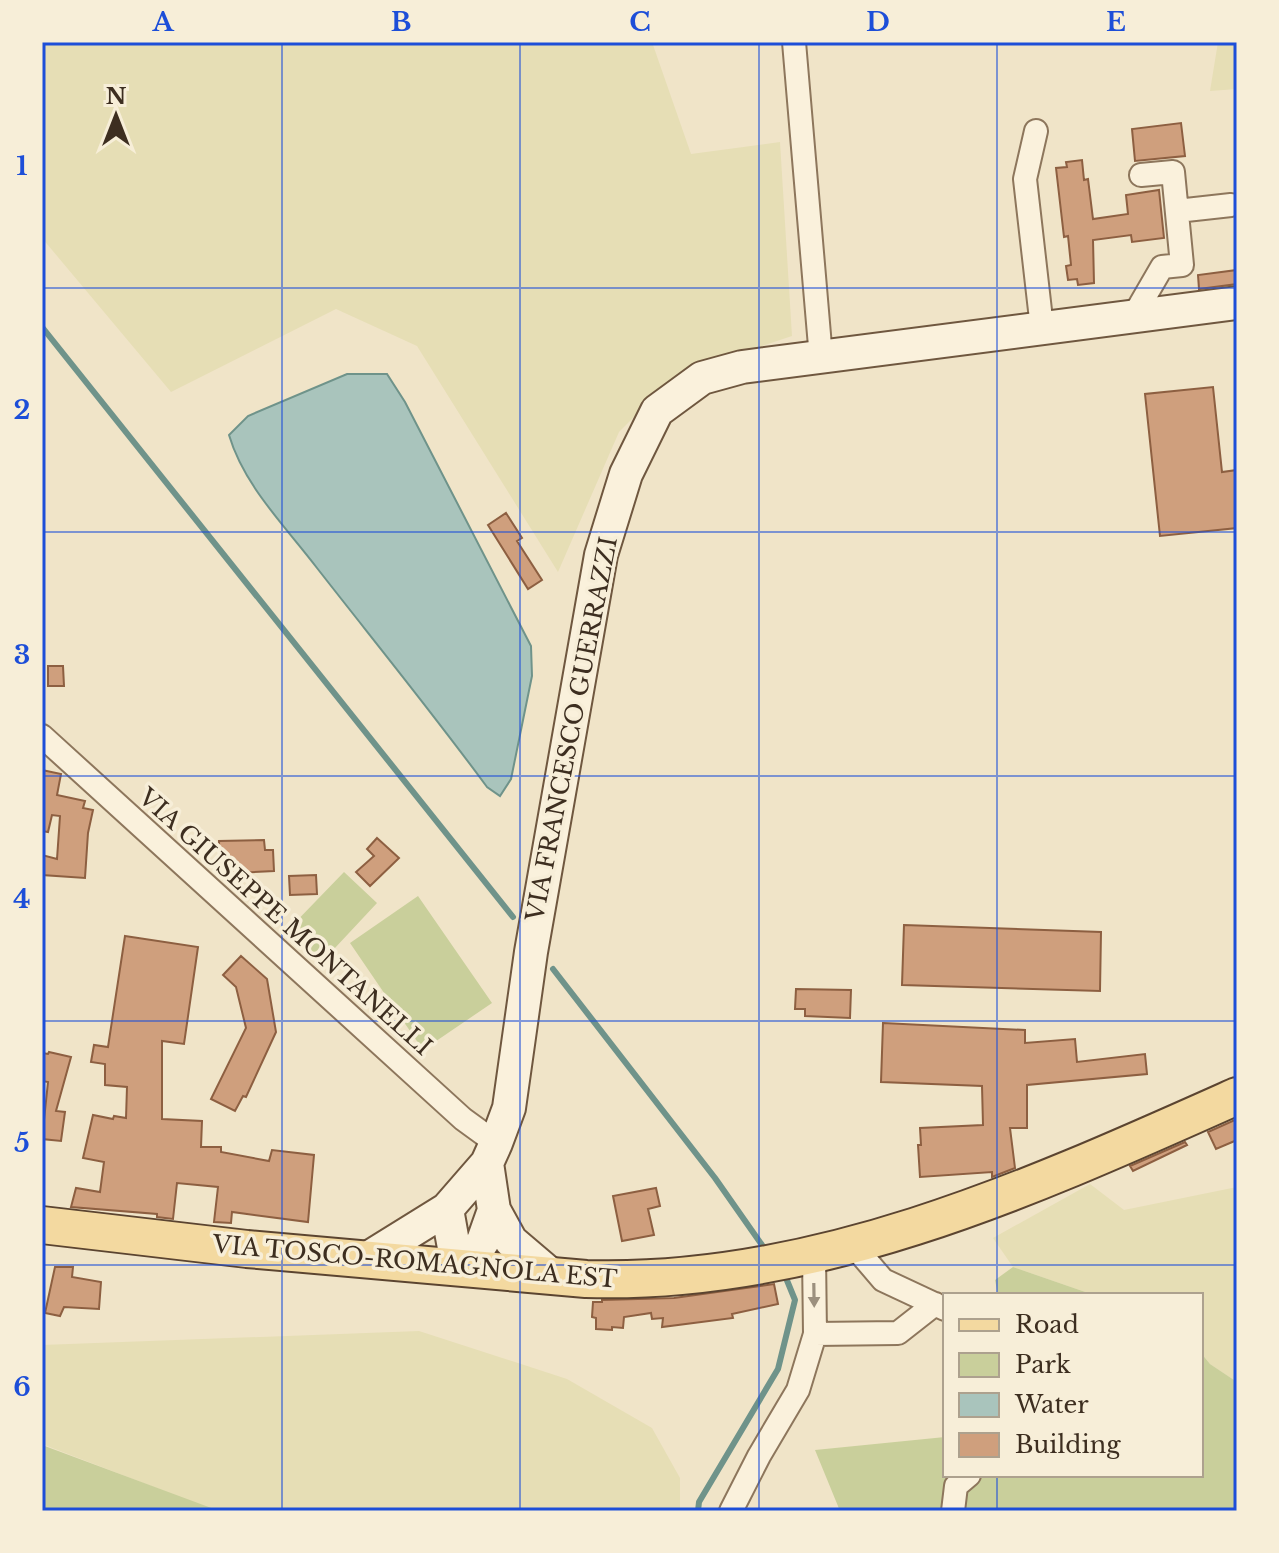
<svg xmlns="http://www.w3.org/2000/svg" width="1279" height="1553" viewBox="0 0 1279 1553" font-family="'Libre Baskerville',serif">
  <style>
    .farmland { fill: #e6deb5 }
    .green { fill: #c9cf9b }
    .water { fill: #a9c4bc; stroke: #6f938a; stroke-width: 2 }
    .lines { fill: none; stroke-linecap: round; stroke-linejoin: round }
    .stream { stroke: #6f938a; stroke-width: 6 }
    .building { fill: #cf9f7d; stroke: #8d5f41; stroke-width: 2 }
    .street-casing { stroke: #8d765c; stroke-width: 26 }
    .secondary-casing { stroke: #6f573f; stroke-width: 36 }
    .primary-casing { stroke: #5b4430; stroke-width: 40 }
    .street { stroke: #faf1dc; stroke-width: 22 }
    .secondary { stroke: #faf1dc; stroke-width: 32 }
    .primary { stroke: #f3d9a0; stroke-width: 36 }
    .oneway { fill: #9c907e }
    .grid { fill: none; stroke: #1d4ed8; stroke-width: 2; stroke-opacity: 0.55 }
    .labels { text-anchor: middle; stroke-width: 7; stroke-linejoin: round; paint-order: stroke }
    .street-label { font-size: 24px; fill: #3d2e20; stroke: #f7eed8 }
    .neatline { fill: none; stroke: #1d4ed8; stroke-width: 3 }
    .grid-label { font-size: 26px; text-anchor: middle; font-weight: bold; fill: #1d4ed8 }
  </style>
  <rect width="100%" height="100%" fill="#f0e4c8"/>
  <path class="farmland" d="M 42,42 L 652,42 L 691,154 L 780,142 L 792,336 L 676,375 L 619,432 L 558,572 L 417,346 L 336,309 L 171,392 L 42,238 Z
    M 1218,42 L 1237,42 L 1237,89 L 1210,91 Z
    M 1090,1184 L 1124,1210 L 1237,1187 L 1237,1382 L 1210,1364 L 1201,1353 L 1201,1295 L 1094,1295 L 1013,1267 L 993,1238 Z
    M 419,1331 L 567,1379 L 652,1428 L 680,1478 L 680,1511 L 216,1511 L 42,1444 L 42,1345 Z"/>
  <path class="green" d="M 344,872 L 377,903 L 320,964 L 286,932 Z
    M 418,896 L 492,1003 L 423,1050 L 350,943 Z
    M 1013,1267 L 1094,1295 L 998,1295 L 995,1280 Z
    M 1201,1353 L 1210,1364 L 1237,1382 L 1237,1511 L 840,1511 L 815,1450 L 945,1437 L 945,1475 L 1201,1475 Z
    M 42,1445 L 214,1509 L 216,1511 L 42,1511 Z"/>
  <path class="water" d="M 347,374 L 387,374 L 405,402 L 531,646 L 532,676 L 511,779 L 500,796 L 487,787 C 432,712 374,641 317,568 C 286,527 244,486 229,435 L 248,416 Z"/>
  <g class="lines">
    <path class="stream" d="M 42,327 L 513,917
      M 553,969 L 715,1178 L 762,1245
      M 698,1511 L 699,1502 L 778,1369 L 795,1300 L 786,1278"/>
  </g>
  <path class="building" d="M 1181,123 L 1185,156 L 1135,161 L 1132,129 Z
    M 1082,160 L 1084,180 L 1088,179 L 1093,219 L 1128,214 L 1126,195 L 1159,190 L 1164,238 L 1132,242 L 1131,235 L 1093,240 L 1094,283 L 1078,285 L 1077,279 L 1068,280 L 1066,266 L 1071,265 L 1068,236 L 1064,237 L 1056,168 L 1067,167 L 1066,162 Z
    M 1237,270 L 1237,284 L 1199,289 L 1198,275 Z
    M 1213,387 L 1222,472 L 1237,470 L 1237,528 L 1160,536 L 1145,394 Z
    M 506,513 L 522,538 L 517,541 L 542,580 L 528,589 L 488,525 Z
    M 48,666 L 63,666 L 64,686 L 48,686 Z
    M 42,770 L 61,774 L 57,795 L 85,801 L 83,808 L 93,810 L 88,833 L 85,878 L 42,875 L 42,855 L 57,859 L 60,816 L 52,815 L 48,832 L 42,831 Z
    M 377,838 L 399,858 L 370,886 L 356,872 L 374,856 L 367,849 Z
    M 264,840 L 265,850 L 273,850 L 274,871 L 220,874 L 219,841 Z
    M 316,875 L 317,894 L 290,895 L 289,876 Z
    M 904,925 L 1101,932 L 1100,991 L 902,985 Z
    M 125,936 L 198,947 L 184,1044 L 162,1041 L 162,1119 L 202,1121 L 201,1147 L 221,1147 L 221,1152 L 269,1161 L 272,1150 L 314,1155 L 308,1222 L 232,1212 L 231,1223 L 214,1222 L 218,1187 L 177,1183 L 173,1219 L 157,1217 L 157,1214 L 71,1207 L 76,1188 L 100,1192 L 104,1162 L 83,1158 L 93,1115 L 113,1119 L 114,1116 L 126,1118 L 127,1087 L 105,1085 L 105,1064 L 91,1062 L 94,1045 L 108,1047 Z
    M 241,956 L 267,979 L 276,1032 L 246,1097 L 243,1096 L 235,1111 L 211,1099 L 246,1028 L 236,987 L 223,975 Z
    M 796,989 L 851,990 L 850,1018 L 805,1016 L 805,1009 L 795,1009 Z
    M 883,1023 L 1025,1030 L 1025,1043 L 1075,1039 L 1077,1062 L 1145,1054 L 1147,1074 L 1027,1085 L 1027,1128 L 1010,1128 L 1015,1168 L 992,1177 L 992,1172 L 920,1177 L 918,1145 L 921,1145 L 920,1128 L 983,1125 L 982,1086 L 881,1082 Z
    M 49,1052 L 71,1057 L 56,1111 L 65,1112 L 61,1141 L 42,1139 L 48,1082 L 42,1081 L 42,1053 L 48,1054 Z
    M 1237,1119 L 1237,1140 L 1216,1149 L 1208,1132 Z
    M 1185,1142 L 1187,1145 L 1133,1171 L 1130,1166 Z
    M 656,1188 L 660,1206 L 648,1209 L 654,1235 L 622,1241 L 613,1196 Z
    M 55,1267 L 73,1267 L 72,1277 L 101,1282 L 99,1309 L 64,1307 L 60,1316 L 45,1313 Z
    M 774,1284 L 778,1304 L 732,1314 L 733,1318 L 662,1327 L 663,1318 L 652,1319 L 651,1313 L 624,1317 L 623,1328 L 612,1327 L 612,1330 L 596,1329 L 596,1318 L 592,1317 L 593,1302 L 602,1302 L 602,1300 L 674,1298 Z"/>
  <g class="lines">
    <defs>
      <path id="street" d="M 794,42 L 821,358
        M 1036,131 L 1025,179 L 1042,328
        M 1177,211 L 1231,205
        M 1133,317 L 1162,267 L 1182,265 L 1173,172 L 1141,175
        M 42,736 L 463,1119 L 496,1143
        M 853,1245 L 883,1280 L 945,1309
        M 815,1334 L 898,1333 L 935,1304
        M 731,1511 L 759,1456 L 798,1390 L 815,1334 L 814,1255
        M 953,1511 L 956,1486 L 969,1475"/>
      <path id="secondary" d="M 487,1163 L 494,1210 L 511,1241 L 551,1275
        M 447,1209 L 454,1248 L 462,1267
        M 368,1258 L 447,1209 L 487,1163 L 496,1143 L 509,1108 L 531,952 L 601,555 L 626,474 L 657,411 L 702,378 L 742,367 L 1237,303
        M 466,1268 L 483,1241 L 494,1210"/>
      <path id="primary" d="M 42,1225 L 247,1249 L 586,1279 C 816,1286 1031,1188 1237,1096"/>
    </defs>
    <use href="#street" class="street-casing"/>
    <use href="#secondary" class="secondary-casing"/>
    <use href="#primary" class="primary-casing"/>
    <use href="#street" class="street"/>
    <use href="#secondary" class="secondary"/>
    <use href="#primary" class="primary"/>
  </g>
  <defs><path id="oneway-solid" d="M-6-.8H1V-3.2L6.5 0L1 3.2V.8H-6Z" transform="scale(2)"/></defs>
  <use class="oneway" href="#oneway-solid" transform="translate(814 1295) rotate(89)"/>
  <path class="grid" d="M 282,42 L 282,1511M 520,42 L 520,1511M 759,42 L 759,1511M 997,42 L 997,1295M 42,288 L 1237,288M 42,532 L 1237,532M 42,776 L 1237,776M 42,1021 L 1237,1021M 42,1265 L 1237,1265M 997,1475 L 997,1511"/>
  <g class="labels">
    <g class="street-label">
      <text transform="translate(572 729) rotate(-79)" y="8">VIA FRANCESCO GUERRAZZI</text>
      <text transform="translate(285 922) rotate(42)" y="8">VIA GIUSEPPE MONTANELLI</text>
      <text transform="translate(415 1262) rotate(5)" y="8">VIA TOSCO-ROMAGNOLA EST</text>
    </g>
  </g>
  <rect width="1279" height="1553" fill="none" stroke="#f7eed8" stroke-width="88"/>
  <rect x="943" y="1293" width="260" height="184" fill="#f7eed8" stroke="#ada18e" stroke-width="2"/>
  <rect x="959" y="1319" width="40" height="12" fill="#f3d9a0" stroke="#ada18e" stroke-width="2"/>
  <text x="1015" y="1333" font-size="24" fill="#3d2e20">Road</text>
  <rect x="959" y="1353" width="40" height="24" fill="#c9cf9b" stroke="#ada18e" stroke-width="2"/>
  <text x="1015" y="1373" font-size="24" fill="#3d2e20">Park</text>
  <rect x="959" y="1393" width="40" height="24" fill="#a9c4bc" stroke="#ada18e" stroke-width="2"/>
  <text x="1015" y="1413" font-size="24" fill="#3d2e20">Water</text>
  <rect x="959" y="1433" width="40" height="24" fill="#cf9f7d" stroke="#ada18e" stroke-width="2"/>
  <text x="1015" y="1453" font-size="24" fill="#3d2e20">Building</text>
  <g transform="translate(116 116)" stroke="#f7eed8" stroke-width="6" paint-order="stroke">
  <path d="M0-6L14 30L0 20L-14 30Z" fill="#3d2e20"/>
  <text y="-12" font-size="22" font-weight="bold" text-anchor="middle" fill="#3d2e20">N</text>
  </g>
  <rect x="44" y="44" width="1191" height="1465" class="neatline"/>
  <g class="grid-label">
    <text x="163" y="31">A</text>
    <text x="401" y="31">B</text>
    <text x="640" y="31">C</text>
    <text x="878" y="31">D</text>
    <text x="1116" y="31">E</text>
    <text x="22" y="175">1</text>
    <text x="22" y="419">2</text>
    <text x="22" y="664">3</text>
    <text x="22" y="908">4</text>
    <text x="22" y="1152">5</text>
    <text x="22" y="1396">6</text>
  </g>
</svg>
